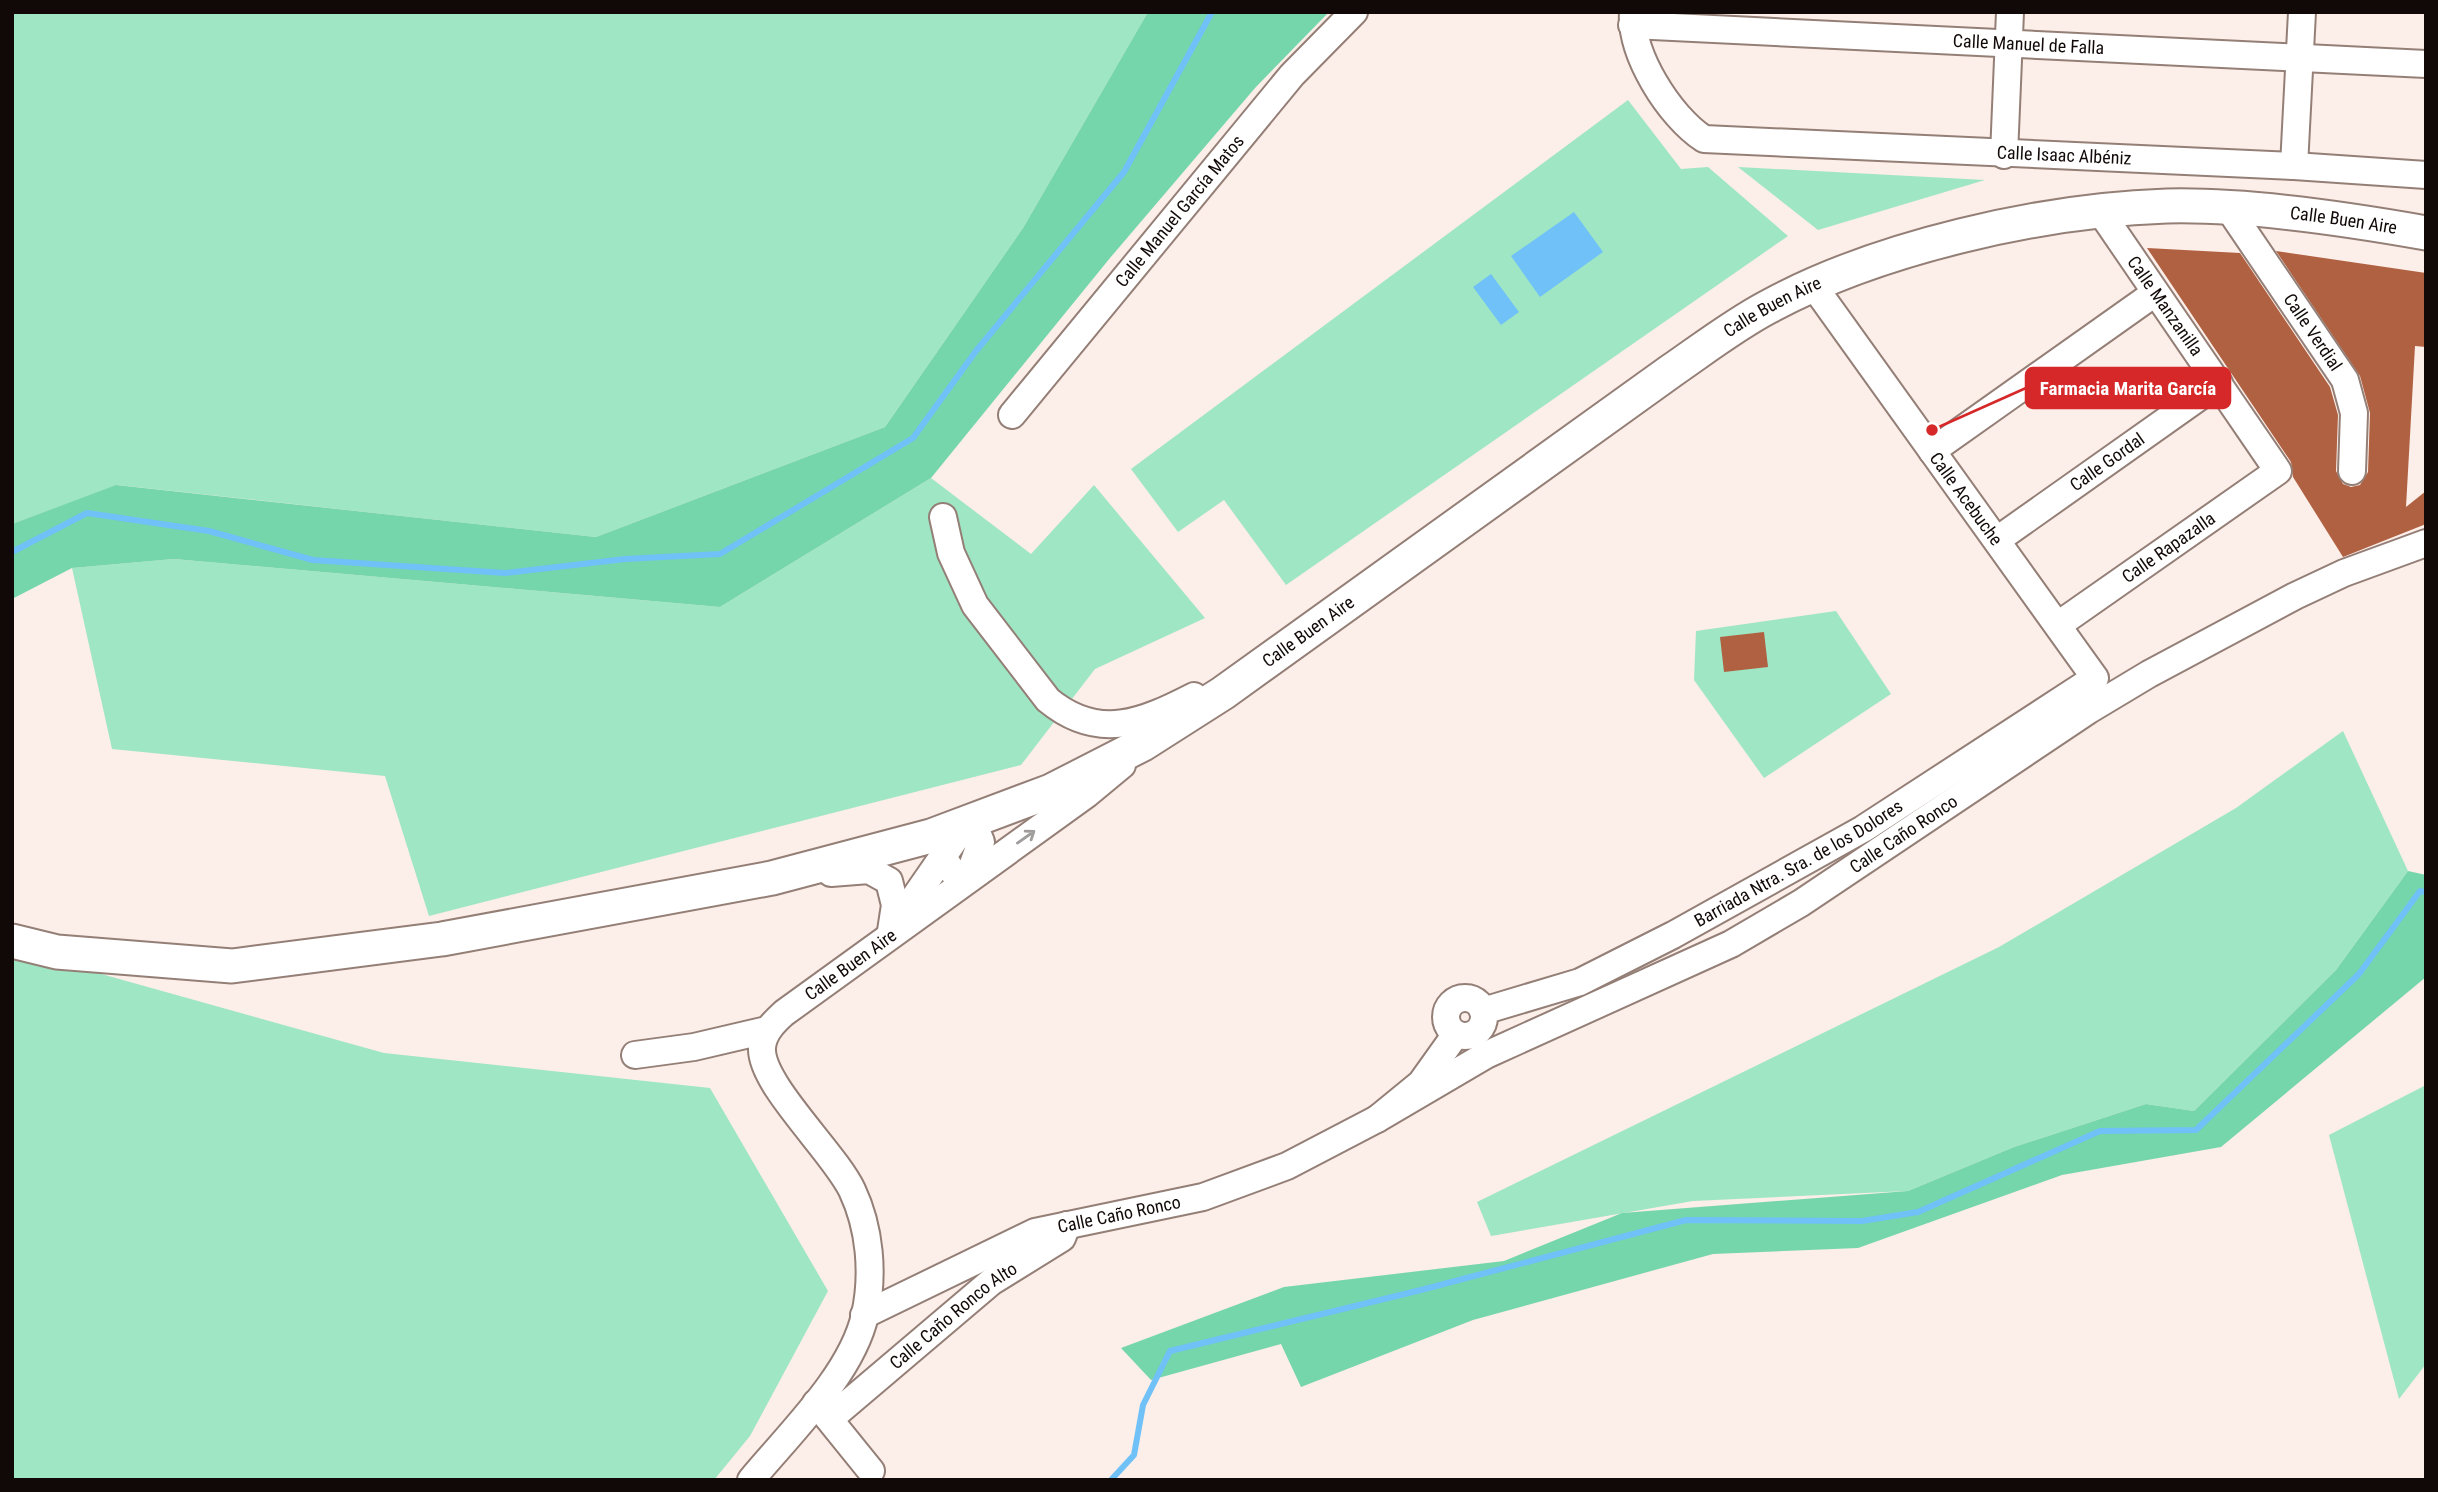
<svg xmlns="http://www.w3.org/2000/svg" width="2438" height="1492" viewBox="0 0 2438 1492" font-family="'Roboto Condensed',sans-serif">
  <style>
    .green { fill: #9fe6c5 }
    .forest { fill: #75d6ac }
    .water { fill: #6fc1f7 }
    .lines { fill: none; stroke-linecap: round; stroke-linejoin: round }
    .stream { stroke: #6fc1f7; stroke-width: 6 }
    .building { fill: #b06142 }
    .minor-casing { stroke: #947f77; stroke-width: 30 }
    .major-casing { stroke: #947f77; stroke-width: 37 }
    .minor { stroke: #fff; stroke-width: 26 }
    .major { stroke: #fff; stroke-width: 33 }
    .oneway { stroke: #a09d9c }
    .labels { text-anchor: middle; stroke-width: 5; stroke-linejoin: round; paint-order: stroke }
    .street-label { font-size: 18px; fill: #110907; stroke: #fff }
    .leader { fill: none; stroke: #d62828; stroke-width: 2.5 }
    .callout-dot { fill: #d62828; stroke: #fff; stroke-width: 2.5 }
    .callout { fill: #d62828; stroke: #d62828; stroke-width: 2.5 }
    .callout-label { font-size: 19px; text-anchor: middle; font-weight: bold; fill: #fff }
  </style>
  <rect width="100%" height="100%" fill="#fceee8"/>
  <path class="green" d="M 12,12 L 1148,12 L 1023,228 L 885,427 L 596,537 L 117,485 L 12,524 Z
    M 1628,100 L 1681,169 L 1708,167 L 1788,236 L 1286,585 L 1224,500 L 1178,532 L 1131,469 Z
    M 1738,167 L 1985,180 L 1818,230 Z
    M 931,478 L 1031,554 L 1094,485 L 1205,618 L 1095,669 L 1021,765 L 429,916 L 385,776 L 112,749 L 72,568 L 174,559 L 720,607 Z
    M 1836,611 L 1891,694 L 1764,778 L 1694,680 L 1696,631 Z
    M 2343,731 L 2408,871 L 2336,970 L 2194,1111 L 2146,1104 L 2014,1147 L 1908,1191 L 1693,1201 L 1491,1236 L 1477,1202 L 1999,947 L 2236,808 Z
    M 12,949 L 384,1053 L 710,1088 L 828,1291 L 750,1436 L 714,1480 L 12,1480 Z
    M 2426,1085 L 2426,1364 L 2399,1399 L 2329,1135 Z"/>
  <path class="forest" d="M 1148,12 L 1329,12 L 1255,88 L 1110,258 L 931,478 L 720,607 L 174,559 L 72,568 L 12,599 L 12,524 L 116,485 L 596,537 L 885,427 L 1023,228 Z
    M 2408,871 L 2426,875 L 2426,977 L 2221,1147 L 2062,1175 L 1858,1248 L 1713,1254 L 1473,1320 L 1301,1387 L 1281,1344 L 1151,1380 L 1121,1348 L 1284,1287 L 1504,1261 L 1622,1213 L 1908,1191 L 2014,1147 L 2146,1104 L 2194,1111 L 2336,970 Z"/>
  <path class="water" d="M 1574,212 L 1603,252 L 1540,297 L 1511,256 Z
    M 1491,274 L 1519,312 L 1501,325 L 1473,287 Z"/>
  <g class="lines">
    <path class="stream" d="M 12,552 L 87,513 L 209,531 L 313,560 L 505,573 L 625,559 L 720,554 L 913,438 L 976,351 L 1124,172 L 1212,12
      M 1111,1480 L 1134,1455 L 1143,1405 L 1170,1351 L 1421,1290 L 1686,1220 L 1862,1221 L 1918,1212 L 2100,1131 L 2196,1130 L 2359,974 L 2420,891 L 2426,892"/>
  </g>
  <path class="building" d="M 2147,248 L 2240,253 L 2330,387 L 2338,415 L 2336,471 L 2343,484 L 2351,487 L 2360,485 L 2368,472 L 2370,413 L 2360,376 L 2276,251 L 2426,273 L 2426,347 L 2415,346 L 2406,507 L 2426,491 L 2426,524 L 2343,557 L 2293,477 L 2291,462 Z
    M 1764,632 L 1768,667 L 1724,672 L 1720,637 Z"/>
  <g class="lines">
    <defs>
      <g id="minor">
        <path id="s1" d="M 1633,12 C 1630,54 1669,116 1704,139 L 2294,166 L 2426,175"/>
        <path id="s2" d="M 1632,25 L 2426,64"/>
        <path d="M 2004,155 L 2010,12"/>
        <path d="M 2294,166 L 2302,12"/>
        <path id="s3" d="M 2229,209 L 2345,380 L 2354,413 L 2352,471"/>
        <path id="s4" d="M 1012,415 L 1292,75 L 1354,12"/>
        <path d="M 1932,451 L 2155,293"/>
        <path d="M 943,517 L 951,553 L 975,605 L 1048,700 C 1099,742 1143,722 1194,696"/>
        <path id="s5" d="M 1997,540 L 2219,383"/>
        <path id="s6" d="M 2058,625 L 2278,471 L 2100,211"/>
        <path d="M 831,873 L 869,870 L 889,881 L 895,905 L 891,931"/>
        <path d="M 901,917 L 955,839 L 972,820 L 981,842 L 968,878 L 952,871 L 943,857"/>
        <circle cx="1465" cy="1017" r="19"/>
        <path id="s7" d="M 1483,1011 L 1580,982 L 1673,935 L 1863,829 L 2095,678 L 1813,285"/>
        <path d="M 635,1055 L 694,1047 L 767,1030"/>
        <path id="s8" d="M 1377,1119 L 1486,1055 L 1731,944 L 1801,903 L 2089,710 L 2149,674 L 2295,596 L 2344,573 L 2426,543"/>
        <path id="s9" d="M 864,1315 L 1035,1232 L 1203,1197 L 1287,1166 L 1377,1119 L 1421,1083 L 1456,1034"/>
        <path d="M 816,1403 L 871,1471"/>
        <path id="s10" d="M 839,1411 L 991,1282 L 1062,1238 L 1067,1225"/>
        <path id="s11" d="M 751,1480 C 789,1434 852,1374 865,1315 C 874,1274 870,1228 852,1190 C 834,1152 760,1084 762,1048 C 763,1033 773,1023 784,1013 L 1087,794 L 1122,765"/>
      </g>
      <g id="major">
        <path id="s12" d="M 12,941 L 57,952 L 232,966 L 442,939 L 772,878 L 931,836 L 1051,791 L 1143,744 L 1223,693 L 1671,371 C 1703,349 1734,325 1768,307 C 1878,247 2043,210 2167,206 C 2247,204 2347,219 2426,233"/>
      </g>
    </defs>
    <use href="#minor" class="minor-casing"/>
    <use href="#major" class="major-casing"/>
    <use href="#minor" class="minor"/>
    <use href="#major" class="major"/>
  </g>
  <defs><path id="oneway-shaft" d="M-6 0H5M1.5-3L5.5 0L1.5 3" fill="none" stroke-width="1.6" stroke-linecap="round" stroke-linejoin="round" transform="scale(1.75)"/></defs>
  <use class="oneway" href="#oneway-shaft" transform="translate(1026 837) rotate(-35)"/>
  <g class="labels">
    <g class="street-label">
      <text dy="6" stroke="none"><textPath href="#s2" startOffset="397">Calle Manuel de Falla</textPath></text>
      <text dy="6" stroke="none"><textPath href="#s1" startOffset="511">Calle Isaac Albéniz</textPath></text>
      <text dy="6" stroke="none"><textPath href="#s4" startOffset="264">Calle Manuel García Matos</textPath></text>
      <text dy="6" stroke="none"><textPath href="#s12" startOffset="2520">Calle Buen Aire</textPath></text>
      <text transform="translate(2165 306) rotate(55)" y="6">Calle Manzanilla</text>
      <text dy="6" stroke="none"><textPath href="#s12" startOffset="1932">Calle Buen Aire</textPath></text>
      <text dy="6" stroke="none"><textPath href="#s3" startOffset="149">Calle Verdial</textPath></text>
      <text dy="6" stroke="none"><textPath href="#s5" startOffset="135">Calle Gordal</textPath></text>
      <text transform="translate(1966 499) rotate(54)" y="6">Calle Acebuche</text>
      <text dy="6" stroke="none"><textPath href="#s6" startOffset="135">Calle Rapazalla</textPath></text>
      <text dy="6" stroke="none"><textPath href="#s12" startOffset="1365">Calle Buen Aire</textPath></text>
      <text dy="6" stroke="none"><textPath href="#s8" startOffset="600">Calle Caño Ronco</textPath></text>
      <text dy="6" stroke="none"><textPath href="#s7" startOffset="350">Barriada Ntra. Sra. de los Dolores</textPath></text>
      <text dy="6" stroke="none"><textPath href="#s11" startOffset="625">Calle Buen Aire</textPath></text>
      <text dy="6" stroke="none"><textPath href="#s9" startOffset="276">Calle Caño Ronco</textPath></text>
      <text dy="6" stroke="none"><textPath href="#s10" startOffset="149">Calle Caño Ronco Alto</textPath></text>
    </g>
  </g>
  <path class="leader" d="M1932 430L2026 388"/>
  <circle class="callout-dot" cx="1932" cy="430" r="7"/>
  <rect class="callout" x="2026" y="368" width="204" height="40" rx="7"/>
  <g class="callout-label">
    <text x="2128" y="395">Farmacia Marita García</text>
  </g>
  <rect width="2438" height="1492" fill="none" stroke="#110907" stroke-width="28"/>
</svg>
